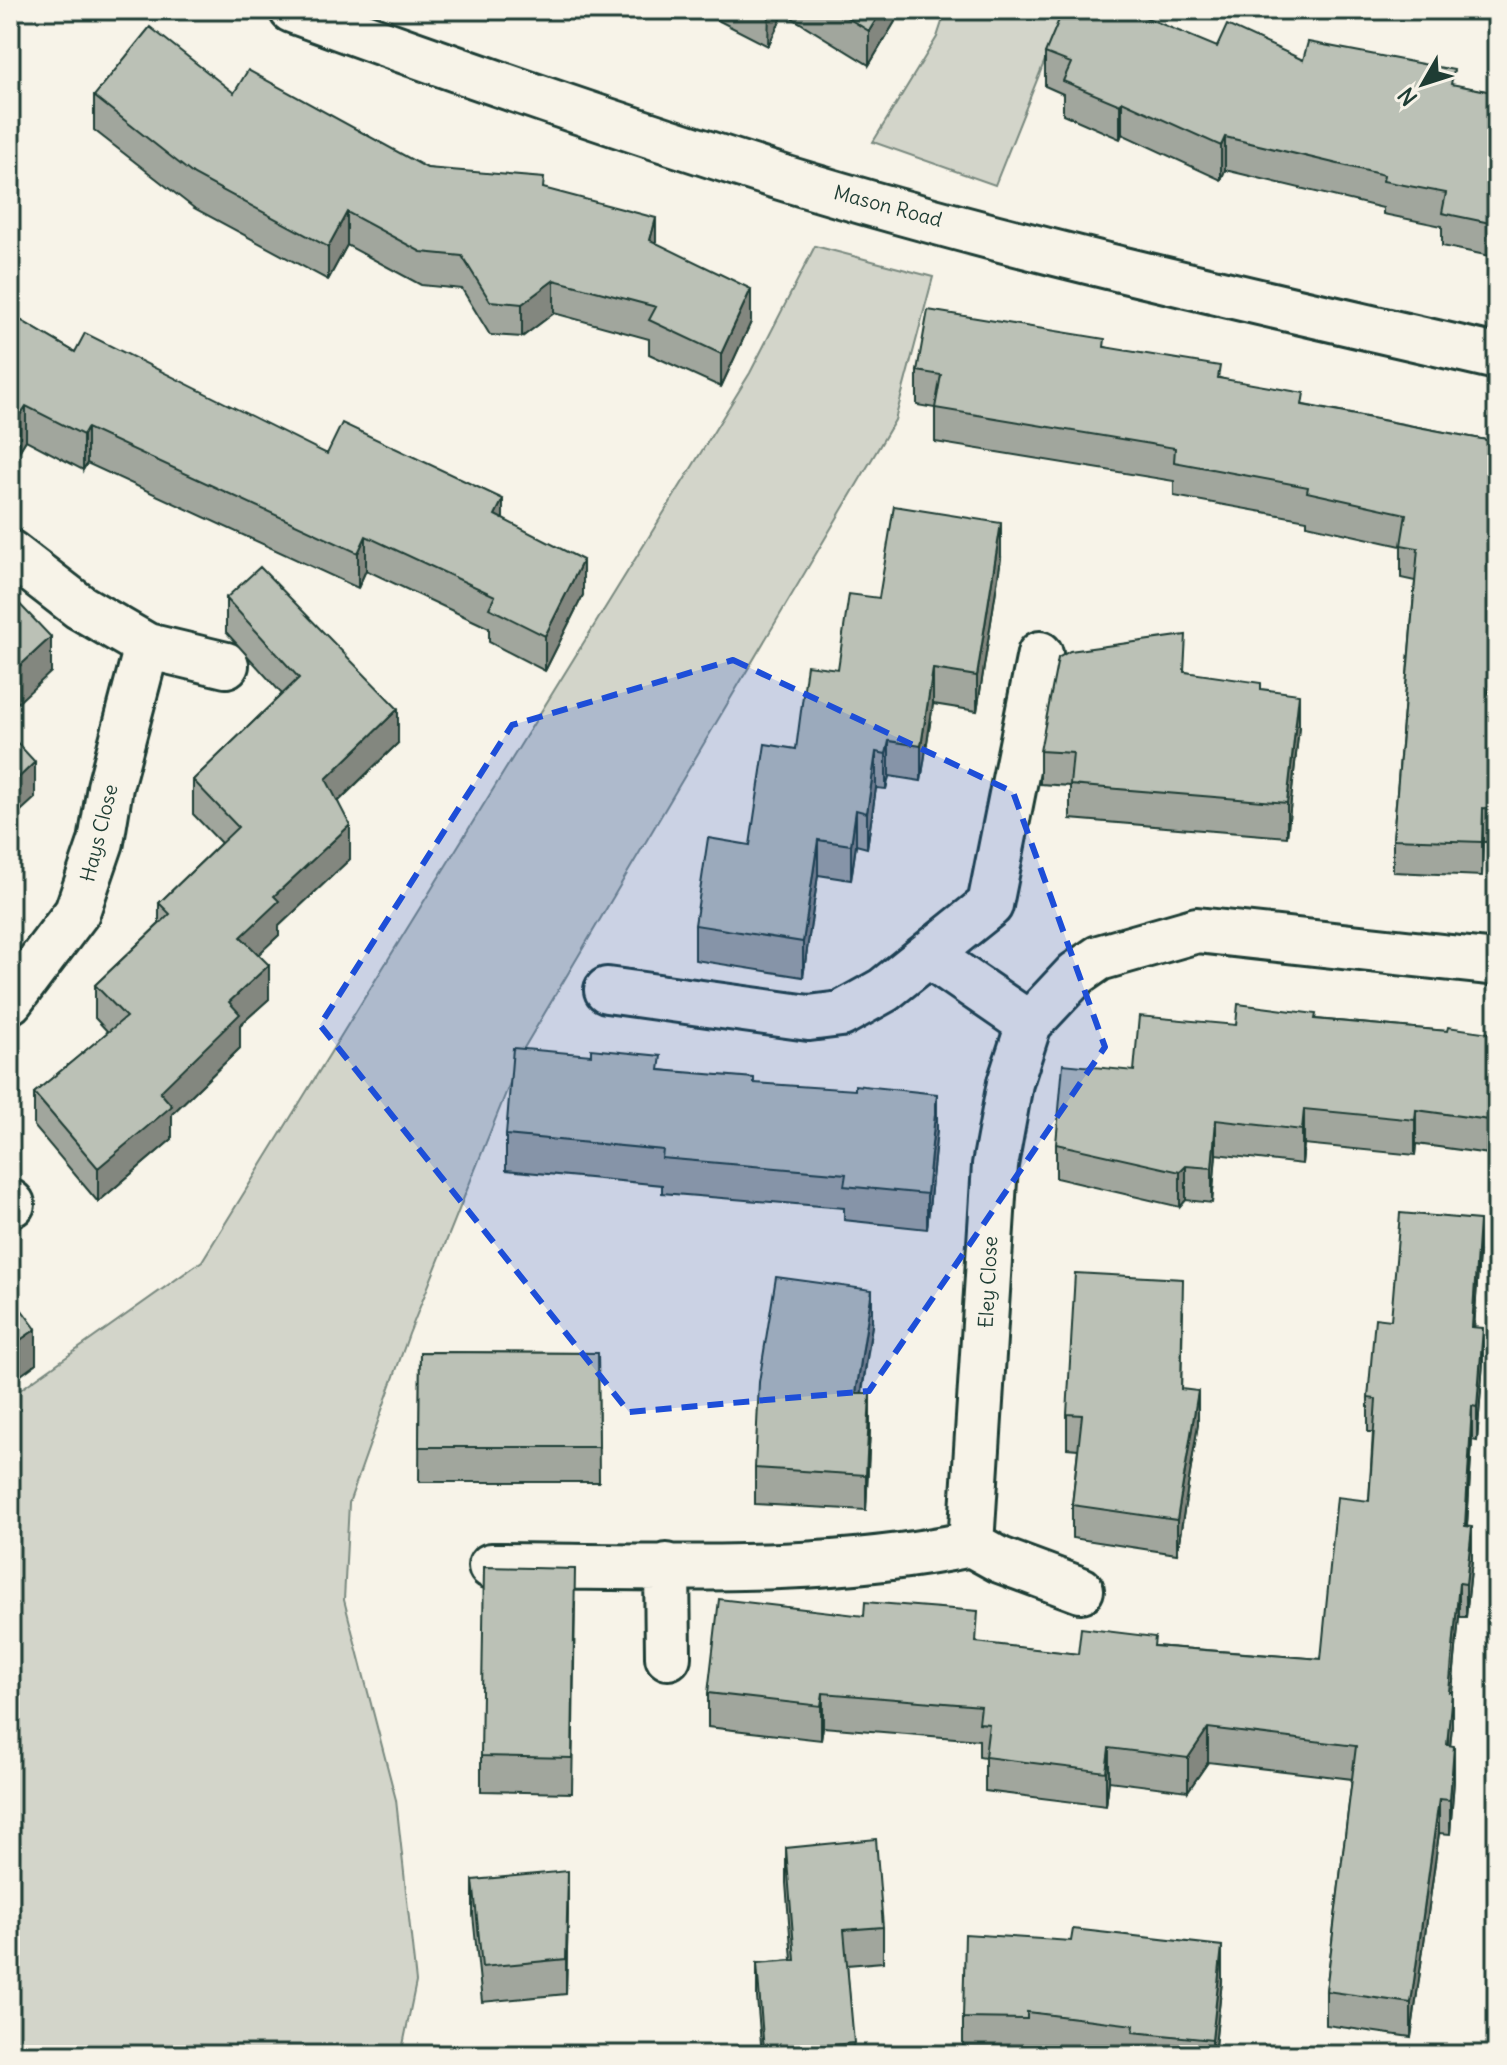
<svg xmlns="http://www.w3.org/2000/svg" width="1507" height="2065" viewBox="0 0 1507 2065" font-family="Delius,sans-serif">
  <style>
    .green { fill: #d3d5ca; stroke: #79897f; stroke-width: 2 }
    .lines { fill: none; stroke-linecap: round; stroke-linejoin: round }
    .minor-casing { stroke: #1f3d34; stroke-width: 50 }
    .minor { stroke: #f7f3e8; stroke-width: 44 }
    .wall { fill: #a1a69d; stroke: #1f3d34; stroke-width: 2 }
    .shaded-wall { fill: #83877f; stroke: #1f3d34; stroke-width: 2 }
    .building { fill: #bbc1b6; stroke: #1f3d34; stroke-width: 2 }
    .marked { fill: #1d4ed8; fill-opacity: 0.2; stroke: #1d4ed8; stroke-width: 6; stroke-dasharray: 16 10; stroke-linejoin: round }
    .labels { text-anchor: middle; stroke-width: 7; stroke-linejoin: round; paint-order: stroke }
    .street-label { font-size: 20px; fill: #1f3d34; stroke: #f7f3e8 }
  </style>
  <rect width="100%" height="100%" fill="#f7f3e8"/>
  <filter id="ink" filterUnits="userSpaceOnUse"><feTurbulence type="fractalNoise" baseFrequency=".0125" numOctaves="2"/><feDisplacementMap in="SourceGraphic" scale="16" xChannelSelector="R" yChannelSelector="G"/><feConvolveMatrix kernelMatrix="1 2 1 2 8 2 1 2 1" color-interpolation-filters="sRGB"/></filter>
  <g filter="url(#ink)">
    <path class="green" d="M 946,10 L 1065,10 L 995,185 L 873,142 L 937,37 Z
      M 815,246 L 933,277 L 895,420 L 524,1048 L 409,1334 L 349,1503 L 344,1600 L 396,1800 L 416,1982 L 401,2055 L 10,2055 L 10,1397 L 202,1261 L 750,373 Z"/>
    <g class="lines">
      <defs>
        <path id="minor" d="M 292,10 C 456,70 620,127 787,179 C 1020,250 1260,302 1497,357
          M 10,553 L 80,607 L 147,646 L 226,665
          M 930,956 L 1029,1024
          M 607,990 L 809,1018 L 841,1014 L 884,990 L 990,905 L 1040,654
          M 10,1001 L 77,912 L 101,842 L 110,787 L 147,646
          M 10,1202 L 12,1204
          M 971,1544 L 995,1165 L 1010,1083 L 1029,1024 L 1076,974 L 1099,958 L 1197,930 L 1497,963
          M 491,1566 C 650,1566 814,1577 971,1544 L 1000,1560 L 1081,1590
          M 667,1566 L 668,1657"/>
      </defs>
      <use href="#minor" class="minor-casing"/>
      <use href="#minor" class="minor"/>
    </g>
    <path class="wall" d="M 652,10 L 669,10 L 668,15 Z
      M 698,10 L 902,10 L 869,65 L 784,13 L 768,46 Z
      M 1217,47 L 1454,85 L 1497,93 L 1497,247 L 1495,257 L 1442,246 L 1442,226 L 1383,214 L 1383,208 L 1225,170 L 1221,180 L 1122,134 L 1120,139 L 1063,114 L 1063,94 L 1045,86 L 1045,53 Z
      M 234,93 L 427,168 L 544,189 L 656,243 L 751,322 L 721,387 L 649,354 L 649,339 L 554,313 L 522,337 L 490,335 L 462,289 L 421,285 L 347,245 L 328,280 L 194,208 L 94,130 L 94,96 Z
      M 10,314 L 75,352 L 327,454 L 503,519 L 583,595 L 545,671 L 489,642 L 489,628 L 366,570 L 358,588 L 87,463 L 83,470 L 26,440 L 20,450 L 10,444 Z
      M 1105,347 L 1220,378 L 1304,405 L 1497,442 L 1491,693 L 1497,694 L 1493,842 L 1483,842 L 1482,876 L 1393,872 L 1393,839 L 1415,581 L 1401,578 L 1401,546 L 1307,525 L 1307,520 L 1174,496 L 1174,481 L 935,442 L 935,408 L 917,405 L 917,371 Z
      M 1001,558 L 977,711 L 933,704 L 921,781 L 889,776 L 886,789 L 876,788 L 867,848 L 856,845 L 851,880 L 818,875 L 803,977 L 695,960 L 695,925 L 750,845 L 838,669 L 879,598 Z
      M 226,598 L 398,743 L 338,802 L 350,859 L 279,926 L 279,935 L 258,954 L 269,999 L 240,1025 L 240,1048 L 172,1114 L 172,1139 L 98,1202 L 34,1126 L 34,1093 L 108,1032 L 95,1018 L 95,985 L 159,924 L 159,903 L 221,843 L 193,814 L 193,780 L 282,694 L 226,632 Z
      M 1186,672 L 1261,689 L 1299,727 L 1287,837 L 1070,819 L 1070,786 L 1040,784 L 1040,751 Z
      M 1316,1019 L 1447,1031 L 1497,1034 L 1497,1155 L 1416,1144 L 1415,1155 L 1304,1144 L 1302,1164 L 1216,1154 L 1212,1203 L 1186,1200 L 1180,1207 L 1056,1178 L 1056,1144 L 1134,1071 L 1236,1025 Z
      M 661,1070 L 754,1083 L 937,1129 L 927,1229 L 844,1220 L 844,1208 L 662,1193 L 662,1185 L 506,1170 L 506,1135 Z
      M 1479,1253 L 1474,1327 L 1483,1362 L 1477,1441 L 1472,1440 L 1467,1526 L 1472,1560 L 1466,1617 L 1459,1617 L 1452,1692 L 1452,1726 L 1450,1746 L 1454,1780 L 1450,1834 L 1439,1833 L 1411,2037 L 1326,2025 L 1326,1991 L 1352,1779 L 1208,1762 L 1188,1791 L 1109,1781 L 1106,1806 L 985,1791 L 985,1758 L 979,1757 L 979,1740 L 823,1727 L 821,1740 L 708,1727 L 708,1693 L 978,1643 L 1078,1654 L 1155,1646 L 1321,1659 L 1369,1501 L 1373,1432 L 1368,1432 L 1368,1398 L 1391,1320 Z
      M 1183,1312 L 1181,1389 L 1198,1424 L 1177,1554 L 1072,1538 L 1072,1505 L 1078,1449 L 1067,1448 L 1067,1414 Z
      M 872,1325 L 862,1393 L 870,1429 L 866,1510 L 755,1504 L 755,1468 Z
      M 420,1352 L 598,1353 L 599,1482 L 419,1482 Z
      M 575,1604 L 572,1793 L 481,1791 L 481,1756 Z
      M 786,1848 L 883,1927 L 883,1962 L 847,1965 L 854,2055 L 762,2055 L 757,1998 L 757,1963 L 792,1960 L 786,1883 Z
      M 473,1880 L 568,1906 L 566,1994 L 482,2002 L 473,1915 Z
      M 1222,1981 L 1214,2055 L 1091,2055 L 1027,2047 L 1027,2054 L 963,2053 L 963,2018 Z"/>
    <path class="shaded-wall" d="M 10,10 L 24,10 L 10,20 Z
      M 769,10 L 784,10 L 784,13 L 768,46 Z
      M 882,10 L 902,10 L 869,65 L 869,31 Z
      M 1122,101 L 1122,134 L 1120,139 L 1120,105 Z
      M 1225,137 L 1225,170 L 1221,180 L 1221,146 Z
      M 347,212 L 347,245 L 328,280 L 328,247 Z
      M 1497,214 L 1497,247 L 1495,257 L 1495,224 Z
      M 656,218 L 656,251 L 650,240 Z
      M 554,280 L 554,313 L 522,337 L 522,304 Z
      M 751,289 L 751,322 L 721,387 L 721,354 Z
      M 26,406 L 26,440 L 20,450 L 20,415 Z
      M 87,428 L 87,463 L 83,470 L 83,435 Z
      M 503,499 L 503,533 L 495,515 Z
      M 1001,523 L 1001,558 L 977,711 L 977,676 Z
      M 366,536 L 366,570 L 358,588 L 358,553 Z
      M 583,560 L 583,595 L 545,671 L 545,636 Z
      M 1497,573 L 1497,607 L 1488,727 L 1488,693 Z
      M 51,637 L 51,672 L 10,710 L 10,675 Z
      M 933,669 L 933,704 L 921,781 L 921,746 Z
      M 1299,694 L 1299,727 L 1287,837 L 1287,803 Z
      M 1497,700 L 1497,734 L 1493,842 L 1493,809 Z
      M 398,709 L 398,743 L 326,813 L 326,779 Z
      M 889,741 L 889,776 L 886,789 L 886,754 Z
      M 876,752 L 876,788 L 867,848 L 867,813 Z
      M 35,762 L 35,798 L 10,821 L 10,786 Z
      M 1483,808 L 1483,842 L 1482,876 L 1482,842 Z
      M 856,810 L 856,845 L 851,880 L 851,845 Z
      M 350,825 L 350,859 L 279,926 L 279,935 L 241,971 L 241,937 L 274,896 Z
      M 818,840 L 818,875 L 803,977 L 803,942 Z
      M 269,965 L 269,999 L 240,1025 L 240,1048 L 172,1114 L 172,1139 L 98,1202 L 98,1168 L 160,1092 L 229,1002 Z
      M 937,1094 L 937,1129 L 927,1229 L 927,1194 Z
      M 1304,1109 L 1304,1144 L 1302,1164 L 1302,1130 Z
      M 1416,1110 L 1416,1144 L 1415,1155 L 1415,1120 Z
      M 1216,1120 L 1216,1154 L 1212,1203 L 1212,1168 Z
      M 1186,1166 L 1186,1200 L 1180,1207 L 1180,1172 Z
      M 1479,1220 L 1479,1253 L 1472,1361 L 1472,1327 Z
      M 872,1290 L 872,1325 L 856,1428 L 856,1393 Z
      M 1483,1328 L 1483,1362 L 1477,1441 L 1477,1407 Z
      M 36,1329 L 36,1364 L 10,1383 L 10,1347 Z
      M 1198,1391 L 1198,1424 L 1177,1554 L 1177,1520 Z
      M 870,1393 L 870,1429 L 866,1510 L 866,1475 Z
      M 1472,1406 L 1472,1440 L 1465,1560 L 1465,1526 Z
      M 1472,1527 L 1472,1560 L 1466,1617 L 1466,1584 Z
      M 1459,1583 L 1459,1617 L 1451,1700 L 1452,1692 L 1452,1726 L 1447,1779 L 1449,1692 Z
      M 823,1693 L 823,1727 L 821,1740 L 821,1706 Z
      M 1208,1728 L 1208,1762 L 1188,1791 L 1188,1758 Z
      M 1454,1746 L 1454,1780 L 1450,1834 L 1450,1800 Z
      M 1109,1748 L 1109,1781 L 1106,1806 L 1106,1772 Z
      M 1439,1799 L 1439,1833 L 1411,2037 L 1411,2003 Z
      M 568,1871 L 568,1906 L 566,1994 L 566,1959 Z
      M 1222,1946 L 1222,1981 L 1214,2055 L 1212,2055 L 1212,2040 Z"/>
    <path class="building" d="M 835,10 L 882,10 L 869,31 Z
      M 1063,10 L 1128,10 L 1217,47 L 1227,25 L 1303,60 L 1308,42 L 1454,70 L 1451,84 L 1497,93 L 1497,214 L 1495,224 L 1442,213 L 1446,193 L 1383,181 L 1384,175 L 1225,137 L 1221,146 L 1122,101 L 1120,105 L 1063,81 L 1071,63 L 1045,53 Z
      M 150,27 L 234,93 L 248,70 L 427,168 L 544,178 L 543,188 L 656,218 L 650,240 L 751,289 L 721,354 L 649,320 L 656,307 L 554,280 L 522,304 L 490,301 L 462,256 L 421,252 L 347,212 L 328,247 L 194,175 L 94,96 Z
      M 928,310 L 1105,339 L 1104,347 L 1220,366 L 1218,378 L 1304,393 L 1302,405 L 1497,442 L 1497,573 L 1488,693 L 1497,694 L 1493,809 L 1483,808 L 1482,842 L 1393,839 L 1418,548 L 1401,545 L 1406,514 L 1307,492 L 1308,487 L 1174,462 L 1175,448 L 935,408 L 941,375 L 917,371 Z
      M 10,314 L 75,352 L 85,333 L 327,454 L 342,423 L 503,499 L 495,515 L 583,560 L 545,636 L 489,608 L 495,596 L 366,536 L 358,553 L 87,428 L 83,435 L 26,406 L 20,415 L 10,409 Z
      M 894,506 L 1001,523 L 977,676 L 933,669 L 921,746 L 889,741 L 886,754 L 876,752 L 867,813 L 856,810 L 851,845 L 818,840 L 803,942 L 695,925 L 708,838 L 750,845 L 765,744 L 796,749 L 807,665 L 838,669 L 849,594 L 879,598 Z
      M 260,567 L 398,709 L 326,779 L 350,825 L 274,896 L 279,901 L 241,937 L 269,965 L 229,1002 L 240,1014 L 160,1092 L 172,1106 L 98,1168 L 34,1093 L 126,1017 L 95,985 L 170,914 L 159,903 L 238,827 L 193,780 L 299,678 L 226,598 Z
      M 10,594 L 51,637 L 10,675 Z
      M 1186,635 L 1184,672 L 1261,683 L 1261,689 L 1299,694 L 1287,803 L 1070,785 L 1073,753 L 1040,751 L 1058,658 L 1070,651 Z
      M 10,735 L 35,762 L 10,786 Z
      M 1238,1004 L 1316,1014 L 1315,1019 L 1447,1031 L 1448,1027 L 1497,1034 L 1497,1121 L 1416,1110 L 1415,1120 L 1304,1109 L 1302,1130 L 1216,1120 L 1212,1168 L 1186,1166 L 1180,1172 L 1056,1144 L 1063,1064 L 1134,1071 L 1139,1016 L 1236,1025 Z
      M 513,1048 L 591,1055 L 591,1049 L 661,1056 L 659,1070 L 754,1078 L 754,1083 L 855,1090 L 855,1085 L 937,1094 L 927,1194 L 844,1186 L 846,1174 L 662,1158 L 663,1150 L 506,1135 Z
      M 1400,1213 L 1479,1220 L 1472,1327 L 1483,1328 L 1477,1407 L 1472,1406 L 1465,1526 L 1472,1527 L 1466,1584 L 1459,1583 L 1449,1692 L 1452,1692 L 1447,1745 L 1454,1746 L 1450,1800 L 1439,1799 L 1411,2003 L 1326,1991 L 1356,1746 L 1208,1728 L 1188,1758 L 1109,1748 L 1106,1772 L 985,1757 L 989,1724 L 979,1723 L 981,1706 L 823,1693 L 821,1706 L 708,1693 L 719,1599 L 864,1616 L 865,1602 L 978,1611 L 976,1642 L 1078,1654 L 1081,1628 L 1155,1637 L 1154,1646 L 1321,1659 L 1337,1497 L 1369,1501 L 1376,1399 L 1368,1398 L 1375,1318 L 1391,1320 Z
      M 1075,1273 L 1183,1279 L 1181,1389 L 1198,1391 L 1177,1520 L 1072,1505 L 1082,1415 L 1067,1414 Z
      M 776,1277 L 872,1290 L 856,1393 L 870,1393 L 866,1475 L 755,1468 L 759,1382 Z
      M 10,1294 L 36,1329 L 10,1347 Z
      M 420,1352 L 598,1353 L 599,1447 L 419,1447 Z
      M 484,1567 L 575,1569 L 572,1758 L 481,1756 Z
      M 876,1839 L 883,1927 L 844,1930 L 854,2043 L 764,2051 L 757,1963 L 795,1960 L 786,1848 Z
      M 568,1871 L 566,1959 L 482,1967 L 473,1880 Z
      M 1073,1929 L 1222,1946 L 1212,2040 L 1133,2032 L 1134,2025 L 1027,2012 L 1027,2019 L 963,2018 L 965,1934 L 1071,1941 Z"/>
  </g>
  <path class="marked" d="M 733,660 L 1013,792 L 1105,1047 L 869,1391 L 629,1412 L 320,1025 L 512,725 Z"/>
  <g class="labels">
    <g class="street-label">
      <text transform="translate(888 206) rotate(15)" y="7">Mason Road</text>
      <text transform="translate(99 833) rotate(-76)" y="7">Hays Close</text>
      <text transform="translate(988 1282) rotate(-87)" y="7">Eley Close</text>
    </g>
  </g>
  <rect width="1507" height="2065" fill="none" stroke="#f7f3e8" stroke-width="40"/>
  <rect x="20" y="20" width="1467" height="2025" fill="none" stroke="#1f3d34" stroke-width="3" filter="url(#ink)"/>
  <g transform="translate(1423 84) rotate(231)" stroke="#f7f3e8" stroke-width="6" paint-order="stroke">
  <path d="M0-6L14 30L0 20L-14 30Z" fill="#1f3d34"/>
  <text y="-12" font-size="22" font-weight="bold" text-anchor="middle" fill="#1f3d34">N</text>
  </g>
</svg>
